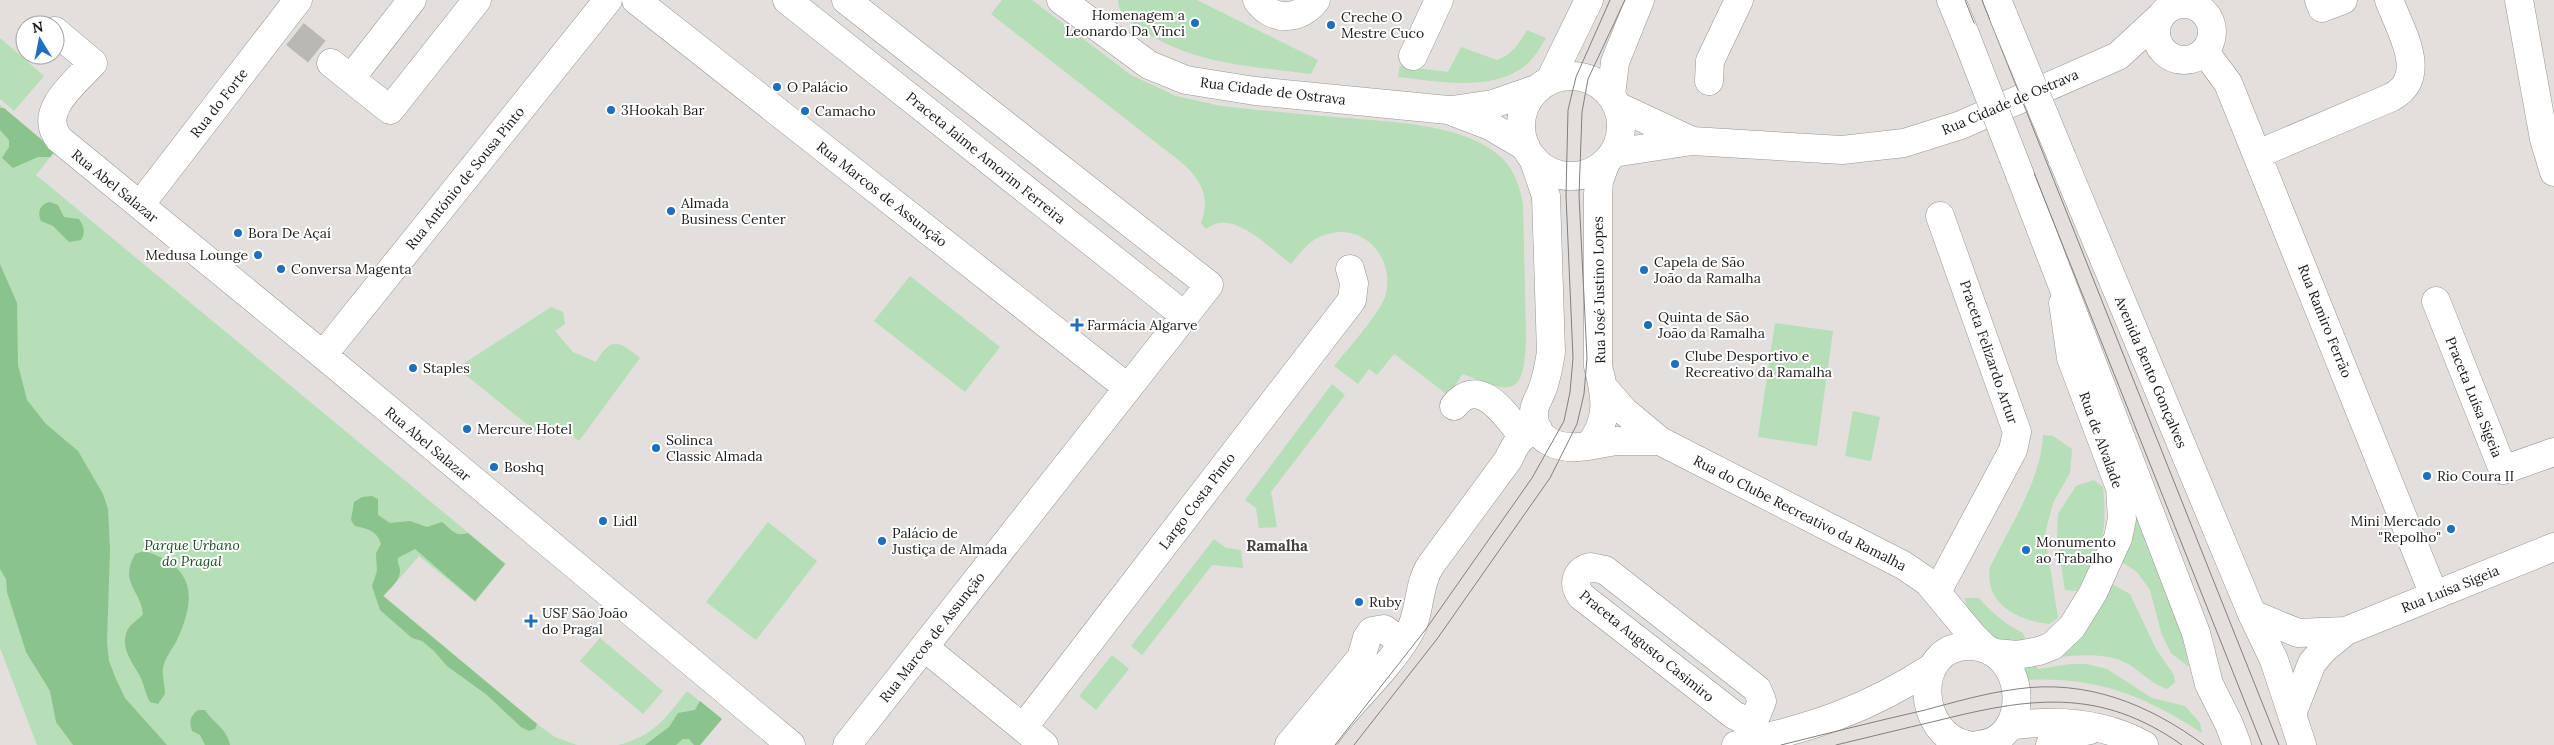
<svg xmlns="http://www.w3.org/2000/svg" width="2554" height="745" viewBox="0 0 2554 745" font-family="Lora,serif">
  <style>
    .green { fill: #b6deb7 }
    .forest { fill: #8bc38d }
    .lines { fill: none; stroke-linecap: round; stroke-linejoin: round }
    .street-tunnel { stroke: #bab8b5; stroke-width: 28; stroke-dasharray: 28 14; stroke-linecap: butt }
    .street-casing { stroke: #989592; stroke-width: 29 }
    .secondary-casing { stroke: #989592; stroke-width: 29 }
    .primary-casing { stroke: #989592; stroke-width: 29 }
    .street { stroke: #fff; stroke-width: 28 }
    .secondary { stroke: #fff; stroke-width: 28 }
    .primary { stroke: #fff; stroke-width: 28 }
    .tram { stroke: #827f7d; stroke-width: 1 }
    .primary-bridge-casing { stroke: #989592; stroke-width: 29; stroke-linecap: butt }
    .primary-bridge { stroke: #fff; stroke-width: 28 }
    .poi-dot { fill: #1e6fbd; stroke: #fff; stroke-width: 2 }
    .labels { text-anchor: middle; stroke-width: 4; stroke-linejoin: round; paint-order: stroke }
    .poi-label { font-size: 14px; fill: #1c1a19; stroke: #fff; text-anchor: start }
    .street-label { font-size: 14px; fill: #1c1a19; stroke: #fff }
    .park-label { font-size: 14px; font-style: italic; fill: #16511e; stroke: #fff }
    .neighbourhood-label { font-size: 15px; font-weight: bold; fill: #44413e; stroke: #fff }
  </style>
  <rect width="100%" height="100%" fill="#e2dfdc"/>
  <path class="green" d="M 1002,0 L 1032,0 L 1131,75 L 1176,96 L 1221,106 C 1259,110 1297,114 1335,117 C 1385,122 1466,122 1503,159 C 1515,171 1520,188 1523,204 L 1526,338 C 1524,398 1513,394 1463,374 L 1448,395 L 1394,354 L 1377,375 L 1369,369 L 1358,384 L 1334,366 C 1347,350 1382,311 1386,294 C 1395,256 1361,220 1322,236 C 1308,241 1300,253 1291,264 C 1269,248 1233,207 1206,229 L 1201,223 C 1211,197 1201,179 1181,162 L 991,14 Z
    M 1118,0 L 1197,0 L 1318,60 L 1311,74 C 1248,66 1191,64 1137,27 C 1128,20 1118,13 1118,0 Z
    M 1527,30 L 1546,38 C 1539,50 1531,63 1519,70 C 1485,91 1435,81 1398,77 L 1400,66 L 1448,72 L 1461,47 L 1497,60 C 1511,56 1520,43 1527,30 Z
    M 0,38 L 44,76 L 14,111 L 0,99 Z
    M 0,105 L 55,151 L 36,175 L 506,564 L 475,602 L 419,556 L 384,596 L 541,727 L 555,737 L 577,745 L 37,745 L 0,648 Z
    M 910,276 L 1000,347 L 965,392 L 874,321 Z
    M 551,307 L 563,312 L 565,324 L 555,331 L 573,352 L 596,362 C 612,336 618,341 640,358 L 579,441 L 556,422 L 544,438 L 457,368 Z
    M 1775,323 L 1833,331 L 1817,446 L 1758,437 Z
    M 1332,384 L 1345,395 L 1271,492 L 1277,527 L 1259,528 L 1256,508 L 1245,500 Z
    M 1853,411 L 1880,417 L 1871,461 L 1845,456 Z
    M 2043,435 L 2053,436 L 2072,449 L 2070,473 L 2053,503 L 2045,534 L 2058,618 L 2049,624 C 2017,620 1984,604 1990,567 C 2010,526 2041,481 2043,435 Z
    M 2094,480 L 2103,487 C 2108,536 2101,550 2077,591 L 2065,590 L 2057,540 L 2058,514 L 2076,486 Z
    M 2130,496 L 2180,626 L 2189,667 L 2171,653 L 2162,635 L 2150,590 L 2137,572 L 2119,560 Z
    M 768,522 L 817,561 L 756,640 L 706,602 Z
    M 1214,539 L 1226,548 L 1241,550 L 1243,568 L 1212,565 L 1142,655 L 1131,646 Z
    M 2110,583 L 2130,594 L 2156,649 L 2174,675 L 2175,682 L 2167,689 C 2148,681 2145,675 2130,665 C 2109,652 2081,655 2057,657 L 2080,640 Z
    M 1965,598 L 1979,598 C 1992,613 2005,624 2023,633 L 2028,646 C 2023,646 2017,648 2012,648 C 1993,646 1965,616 1965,598 Z
    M 600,638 L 663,691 L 643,714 L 580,661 Z
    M 1112,655 L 1129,669 L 1096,710 L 1079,696 Z
    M 2033,661 L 2038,669 L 2071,664 L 2086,664 L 2107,669 L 2152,698 L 2185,706 L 2200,723 L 2202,733 C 2144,695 2095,676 2025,680 L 2017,663 Z
    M 687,691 L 722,719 L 700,745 L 618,745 C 654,736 665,719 687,691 Z"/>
  <path class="forest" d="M 0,108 L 4,108 L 55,151 L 50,157 L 38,157 L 13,168 L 2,158 L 9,147 L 9,140 L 0,130 Z
    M 50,202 L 58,205 L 64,217 L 79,219 C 84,226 86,233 81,240 L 69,242 L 53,226 L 41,221 C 37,212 40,204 50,202 Z
    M 0,264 L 17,303 L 18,365 L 27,400 L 46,424 L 78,451 L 103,494 L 108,509 L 110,550 L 107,642 L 109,661 L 116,679 L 125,698 L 167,745 L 73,745 L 56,722 L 50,691 L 26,652 L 7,592 L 6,579 L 0,569 Z
    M 372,496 L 378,499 L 378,515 L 390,523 L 410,521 L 427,527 L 442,522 C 452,530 455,537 468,533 L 505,564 L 475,601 L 415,549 L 398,558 C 397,564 400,566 400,571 C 400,581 389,589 383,596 L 537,724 L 535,729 L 529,731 L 521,727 L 487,695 L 447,666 L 434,651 L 422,641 L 412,638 L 380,610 L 372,586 L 377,571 L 376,553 L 381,544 C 377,530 367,529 355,526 L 351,520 L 354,502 L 362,497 Z
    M 144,551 C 195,566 197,597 177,640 C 172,650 165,657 163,668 C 162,676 165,686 165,694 L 158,704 L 150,702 C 145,693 144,684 140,676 C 132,662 120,648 127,631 C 129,625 139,619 143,614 C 140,588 119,584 135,554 Z
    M 700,701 L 722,719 L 700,745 L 694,745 L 689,739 L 683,739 L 676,745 L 645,745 L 669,727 L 678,713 L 695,710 Z
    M 198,710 L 205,710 C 213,723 227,728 230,745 L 205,745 L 200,735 L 192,731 C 189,721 190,716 198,710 Z"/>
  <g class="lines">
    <path class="street-tunnel" d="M 295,34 L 331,63"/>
    <defs>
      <path id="street" d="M 636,0 L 1128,388
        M 787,0 L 1185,316
        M 846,0 L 1209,285 L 847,745
        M 1257,0 C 1273,23 1300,20 1316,0
        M 2180,0 L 2180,4
        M 2319,0 L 2322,8 L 2343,0
        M 2519,0 L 2544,139 L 2554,172
        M 55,31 L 93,63 C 75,83 37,111 59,139 L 323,355 L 791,745
        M 2205,52 L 2228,83 L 2434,595
        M 1413,56 L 1439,0
        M 331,63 L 390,110 L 477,0
        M 351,78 L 412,0
        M 1550,80 L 1589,0
        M 1709,81 L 1710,61 L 1739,0
        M 1611,95 L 1615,62 L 1640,0
        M 2258,154 L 2392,97 C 2430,76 2400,30 2389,0
        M 1533,158 L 1546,196 L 1551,352 C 1549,365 1547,378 1542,390 C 1540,397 1534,404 1534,412 C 1533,444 1563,450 1588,446 C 1610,422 1606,396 1598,366 L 1598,194 L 1599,181 L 1606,162
        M 140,205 L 298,0
        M 2436,301 L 2503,470 L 2554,452
        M 323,355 L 608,0
        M 1604,388 L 1624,411 L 1660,441 L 1903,565 L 1928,582 L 1972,635 L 1986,649
        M 1454,406 C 1480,374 1505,415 1522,435
        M 1588,446 L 1616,441 L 1660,441
        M 1590,567 L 1605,570 L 1757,689 L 1762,701 L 1756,716 L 1748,722 L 1734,715 L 1581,596 C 1572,584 1576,571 1590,567 Z
        M 1937,592 L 2013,450 L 2017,432 L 1940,216
        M 2252,614 L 2298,633 L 2346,631
        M 924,647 L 1044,745
        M 1995,653 L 2017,655 L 2039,651 L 2052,646 L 2072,627 L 2093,593 L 2118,538 L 2122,519 L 2120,488 L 2071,358 L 2063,303
        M 2292,714 L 2312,663 L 2324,649 L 2346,631 L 2554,547
        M 2009,726 C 2056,719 2102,722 2144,745
        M 1023,728 L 1352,300 L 1354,283 L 1350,269
        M 1289,745 L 1361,658 L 1367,638 L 1372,631 L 1384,629 L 1403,643
        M 1319,745 C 1345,706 1384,675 1408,635 C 1421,614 1417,587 1430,566 L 1508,460 C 1516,443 1520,435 1538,429
        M 1736,745 C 1812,727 1865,711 1931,668
        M 1968,745 C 1916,736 1911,645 1970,646 C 2028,647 2033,741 1978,745
        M 2050,745 L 2072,734 L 2090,730"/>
      <path id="secondary" d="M 1061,0 L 1149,65 L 1186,80 L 1255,91 L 1448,110 L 1490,126 L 1526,147
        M2156 32a28 28 0 1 1 56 0a28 28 0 1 1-56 0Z
        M1521 126a50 50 0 1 1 100 0a50 50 0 1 1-100 0Z
        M 1617,106 L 1692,141
        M 1452,110 L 1493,104 L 1539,88
        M 1613,153 L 1692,141 L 1842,150 L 1904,143 L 1961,125 L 2118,56 L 2159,18"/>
      <path id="primary" d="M 1951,0 L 1965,34
        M 1997,0 L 2004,17
        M 2062,158 L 2252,614 L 2274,660 L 2302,745
        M 2020,175 L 2196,633 L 2209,684 L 2229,724 L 2237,745"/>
    </defs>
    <use href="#street" class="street-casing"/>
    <use href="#secondary" class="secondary-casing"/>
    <use href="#primary" class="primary-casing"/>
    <use href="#street" class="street"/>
    <use href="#secondary" class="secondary"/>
    <use href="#primary" class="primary"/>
    <path class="tram" d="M 1965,0 L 2262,745
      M 1982,0 L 2279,745
      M 1335,745 L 1426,629 L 1532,478 L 1564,421 L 1570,392 L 1573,358 L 1566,195 L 1568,110 L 1576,77 L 1610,0
      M 1354,745 L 1437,639 L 1550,478 L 1577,424 L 1584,394 L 1587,358 L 1579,195 L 1582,112 L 1588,79 L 1625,0
      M 1781,745 C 1829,733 1877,721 1925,710 C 1955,702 1986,693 2017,689 C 2086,679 2149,704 2204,745
      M 1836,745 C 1869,737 1902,729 1936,721 C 2028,698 2099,686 2182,745"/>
    <defs>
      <path id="primary-bridge" d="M 2004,17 L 2062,158
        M 1965,34 L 2020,175"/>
    </defs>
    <use href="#primary-bridge" class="primary-bridge-casing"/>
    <use href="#primary-bridge" class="primary-bridge"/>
  </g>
  <g class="poi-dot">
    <circle cx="1195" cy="23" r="5"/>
    <circle cx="1331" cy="25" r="5"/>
    <circle cx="777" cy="87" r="5"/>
    <circle cx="611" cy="110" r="5"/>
    <circle cx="805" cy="111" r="5"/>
    <circle cx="671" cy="211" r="5"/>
    <circle cx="238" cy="233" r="5"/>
    <circle cx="258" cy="255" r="5"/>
    <circle cx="281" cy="269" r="5"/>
    <circle cx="1644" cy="270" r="5"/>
    <path d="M1074.5 317.5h5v5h5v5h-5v5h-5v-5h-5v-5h5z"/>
    <circle cx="1648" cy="325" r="5"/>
    <circle cx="1675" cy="364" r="5"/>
    <circle cx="413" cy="368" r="5"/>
    <circle cx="467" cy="429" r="5"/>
    <circle cx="656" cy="448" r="5"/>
    <circle cx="494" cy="467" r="5"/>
    <circle cx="2427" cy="476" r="5"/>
    <circle cx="603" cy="521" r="5"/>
    <circle cx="2451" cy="529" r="5"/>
    <circle cx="882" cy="541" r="5"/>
    <circle cx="2026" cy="550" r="5"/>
    <circle cx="1359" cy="602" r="5"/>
    <path d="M528.5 613.5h5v5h5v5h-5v5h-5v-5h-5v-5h5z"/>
  </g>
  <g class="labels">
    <g class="poi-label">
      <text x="1185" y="20" text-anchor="end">Homenagem a<tspan x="1185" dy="16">Leonardo Da Vinci</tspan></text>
      <text x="1341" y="22">Creche O<tspan x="1341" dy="16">Mestre Cuco</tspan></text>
      <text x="787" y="92">O Palácio</text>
      <text x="621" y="115">3Hookah Bar</text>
      <text x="815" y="116">Camacho</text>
      <text x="681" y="208">Almada<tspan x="681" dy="16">Business Center</tspan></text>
      <text x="248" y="238">Bora De Açaí</text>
      <text x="248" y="260" text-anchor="end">Medusa Lounge</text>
      <text x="1654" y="267">Capela de São<tspan x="1654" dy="16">João da Ramalha</tspan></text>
      <text x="291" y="274">Conversa Magenta</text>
      <text x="1658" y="322">Quinta de São<tspan x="1658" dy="16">João da Ramalha</tspan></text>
      <text x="1087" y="330">Farmácia Algarve</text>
      <text x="1685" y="361">Clube Desportivo e<tspan x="1685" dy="16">Recreativo da Ramalha</tspan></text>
      <text x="423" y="373">Staples</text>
      <text x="477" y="434">Mercure Hotel</text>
      <text x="666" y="445">Solinca<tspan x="666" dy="16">Classic Almada</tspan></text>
      <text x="504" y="472">Boshq</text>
      <text x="2437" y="481">Rio Coura II</text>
      <text x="613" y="526">Lidl</text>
      <text x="2441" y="526" text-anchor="end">Mini Mercado<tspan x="2441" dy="16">"Repolho"</tspan></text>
      <text x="892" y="538">Palácio de<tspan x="892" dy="16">Justiça de Almada</tspan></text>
      <text x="2036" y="547">Monumento<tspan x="2036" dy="16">ao Trabalho</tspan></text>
      <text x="1369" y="607">Ruby</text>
      <text x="542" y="618">USF São João<tspan x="542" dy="16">do Pragal</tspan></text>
    </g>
    <g class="street-label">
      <text transform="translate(1273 91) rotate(7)" y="5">Rua Cidade de Ostrava</text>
      <text transform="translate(2010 102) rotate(-23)" y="5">Rua Cidade de Ostrava</text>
      <text transform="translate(219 103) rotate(-52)" y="5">Rua do Forte</text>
      <text transform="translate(986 158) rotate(39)" y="5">Praceta Jaime Amorim Ferreira</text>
      <text transform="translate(465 178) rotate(-51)" y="5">Rua António de Sousa Pinto</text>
      <text transform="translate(115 186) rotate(39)" y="5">Rua Abel Salazar</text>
      <text transform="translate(882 194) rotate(38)" y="5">Rua Marcos de Assunção</text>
      <text transform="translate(1599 290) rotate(-91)" y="5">Rua José Justino Lopes</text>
      <text transform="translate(2325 321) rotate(68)" y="5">Rua Ramiro Ferrão</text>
      <text transform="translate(1989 352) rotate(71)" y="5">Praceta Felizardo Artur</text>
      <text transform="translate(2151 372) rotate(67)" y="5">Avenida Bento Gonçalves</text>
      <text transform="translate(2474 397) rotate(68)" y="5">Praceta Luísa Sigeia</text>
      <text transform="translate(2101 440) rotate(70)" y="5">Rua de Alvalade</text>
      <text transform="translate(428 444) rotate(40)" y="5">Rua Abel Salazar</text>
      <text transform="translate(1197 501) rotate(-53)" y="5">Largo Costa Pinto</text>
      <text transform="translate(1800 513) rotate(27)" y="5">Rua do Clube Recreativo da Ramalha</text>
      <text transform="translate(2450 589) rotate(-22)" y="5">Rua Luísa Sigeia</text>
      <text transform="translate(932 637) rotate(-52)" y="5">Rua Marcos de Assunção</text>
      <text transform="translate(1647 646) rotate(39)" y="5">Praceta Augusto Casimiro</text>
    </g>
    <g class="park-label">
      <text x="192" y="550">Parque Urbano<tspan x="192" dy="16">do Pragal</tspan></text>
    </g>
    <g class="neighbourhood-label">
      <text x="1277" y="551">Ramalha</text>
    </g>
  </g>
  <g transform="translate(40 40) rotate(350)"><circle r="24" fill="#ffffff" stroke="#a4a3a3"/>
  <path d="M0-4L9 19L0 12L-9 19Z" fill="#1e6fbd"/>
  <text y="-8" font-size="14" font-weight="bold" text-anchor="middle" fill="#1c1a19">N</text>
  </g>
</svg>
